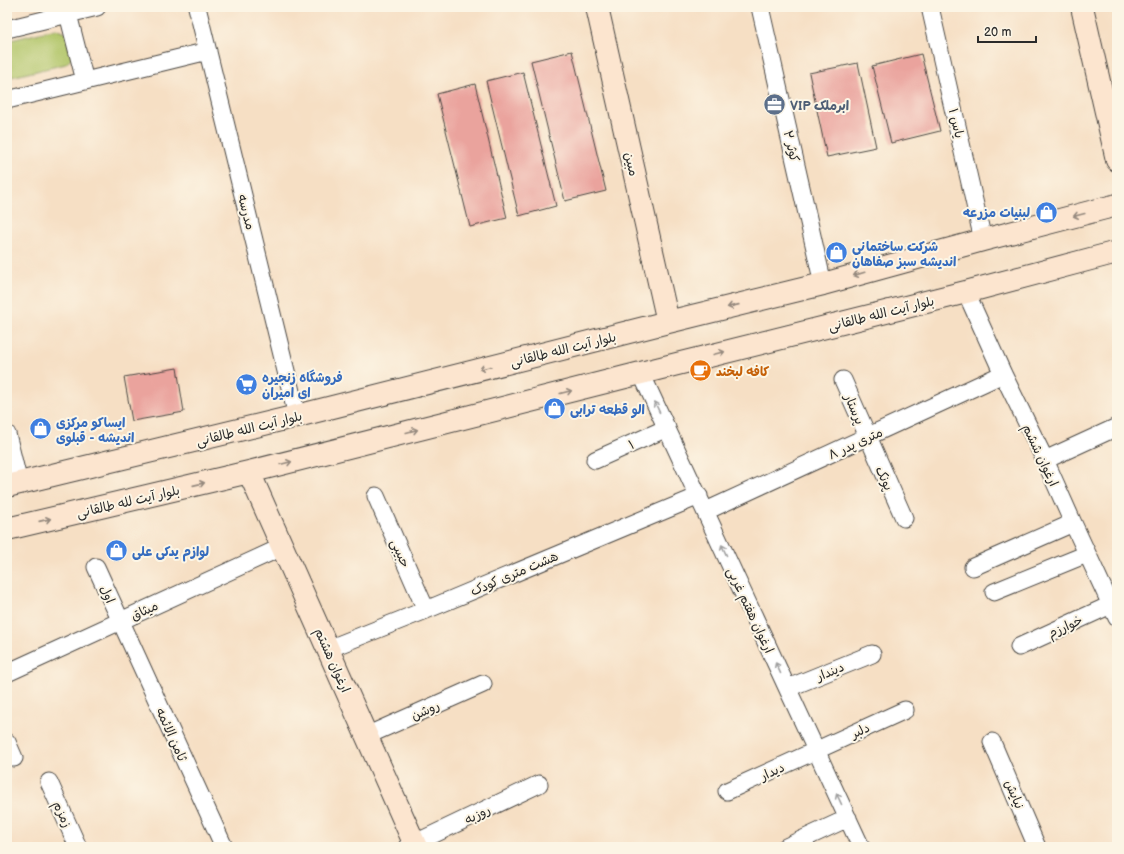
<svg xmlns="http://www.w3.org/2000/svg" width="1124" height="854" viewBox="0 0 1124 854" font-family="'Balsamiq Sans','Playpen Sans Arabic',sans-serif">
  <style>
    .green { fill: #b2c66a; stroke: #6e784a }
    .building { fill: #eaa39d }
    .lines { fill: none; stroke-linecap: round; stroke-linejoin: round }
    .street-casing { stroke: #494642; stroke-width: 19 }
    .secondary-casing { stroke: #494642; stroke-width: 24 }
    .street { stroke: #fff; stroke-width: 17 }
    .secondary { stroke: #fce5cf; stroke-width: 22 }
    .oneway { stroke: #94887d }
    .oneway2 { stroke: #a0a0a0 }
    .labels { text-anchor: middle; stroke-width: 4; stroke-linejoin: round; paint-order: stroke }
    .service-label { font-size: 13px; font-weight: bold; fill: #4e5e75; stroke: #fcf5e5; text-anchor: start }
    .street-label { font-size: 13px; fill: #2b2b2b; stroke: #fcf5e5 }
    .shop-label { font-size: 13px; font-weight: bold; fill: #366cbe; stroke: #fcf5e5; text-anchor: start }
    .food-label { font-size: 13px; font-weight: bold; fill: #c56008; stroke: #fcf5e5; text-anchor: start }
  </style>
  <rect width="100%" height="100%" fill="#fcf5e5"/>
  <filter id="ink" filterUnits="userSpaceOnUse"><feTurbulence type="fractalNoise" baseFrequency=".025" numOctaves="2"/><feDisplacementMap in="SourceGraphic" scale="8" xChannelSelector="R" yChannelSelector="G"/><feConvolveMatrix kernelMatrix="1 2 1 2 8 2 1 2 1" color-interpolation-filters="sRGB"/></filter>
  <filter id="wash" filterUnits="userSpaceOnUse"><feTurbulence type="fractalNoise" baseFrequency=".012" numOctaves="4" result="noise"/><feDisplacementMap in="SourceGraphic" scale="16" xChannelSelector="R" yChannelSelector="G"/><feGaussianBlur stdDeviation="0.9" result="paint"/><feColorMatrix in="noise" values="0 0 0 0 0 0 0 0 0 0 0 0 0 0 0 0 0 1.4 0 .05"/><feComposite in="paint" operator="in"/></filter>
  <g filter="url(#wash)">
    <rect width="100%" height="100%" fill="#f6dfc4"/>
    <path class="green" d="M 56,29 L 69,35 L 73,57 L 66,64 L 7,78 L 7,41 Z"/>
    <g id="blocks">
      <path class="building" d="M 572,51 L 606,191 L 565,201 L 531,61 Z
        M 921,54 L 940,131 L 891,143 L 872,66 Z
        M 858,63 L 876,147 L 827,157 L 809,73 Z
        M 523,72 L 556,206 L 519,216 L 486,81 Z
        M 475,84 L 507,218 L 470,227 L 437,94 Z
        M 177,368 L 184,412 L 132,421 L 124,377 Z"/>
    </g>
  </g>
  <g filter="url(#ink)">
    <use href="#blocks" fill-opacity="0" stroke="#494642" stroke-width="1"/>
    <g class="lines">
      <defs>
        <path id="street" d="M 197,7 L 297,416
          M 760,7 L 823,284
          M 930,7 L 983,240
          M 68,14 L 85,81
          M 7,29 L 97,7
          M 7,100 L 208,51
          M 966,292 L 1003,374 L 1045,460 L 1073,523 L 1117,618
          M 641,373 L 861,847
          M 843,380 L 904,518
          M 7,434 L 19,483
          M 595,460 L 667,428
          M 1045,460 L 1117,427
          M 376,496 L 426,610
          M 706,511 L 1003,374
          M 96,567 L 224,847
          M 973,567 L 1073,523
          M 994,592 L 1087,554
          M 1019,647 L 1117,602
          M 328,649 L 426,610 L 699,496
          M 7,673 L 282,547
          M 788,688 L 872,654
          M 366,736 L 483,684
          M 7,742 L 14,758
          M 992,742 L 1037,847
          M 49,782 L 78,847
          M 727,791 L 905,710
          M 407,847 L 539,784
          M 786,847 L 848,818"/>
        <path id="secondary" d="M 597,7 L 668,322
          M 1082,7 L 1117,160
          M 249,472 L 416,847
          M 7,486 L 297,416 L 668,322 L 823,284 L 983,240 L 1117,205
          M 7,529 L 249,472 L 641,373 L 966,292 L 1117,252"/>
      </defs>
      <use href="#street" class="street-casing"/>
      <use href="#secondary" class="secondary-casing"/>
      <use href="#street" class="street"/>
      <use href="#secondary" class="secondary"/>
    </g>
    <defs><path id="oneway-shaft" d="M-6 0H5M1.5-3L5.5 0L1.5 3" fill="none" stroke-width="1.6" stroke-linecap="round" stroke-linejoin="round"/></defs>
    <g class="oneway">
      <use href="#oneway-shaft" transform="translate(1079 215) rotate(166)"/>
      <use href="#oneway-shaft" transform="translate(859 274) rotate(164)"/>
      <use href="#oneway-shaft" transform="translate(733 306) rotate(167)"/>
      <use href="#oneway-shaft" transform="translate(719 353) rotate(-14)"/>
      <use href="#oneway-shaft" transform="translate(485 368) rotate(166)"/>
      <use href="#oneway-shaft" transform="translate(566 392) rotate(-14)"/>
      <use href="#oneway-shaft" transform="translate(412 431) rotate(-14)"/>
      <use href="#oneway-shaft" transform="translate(286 463) rotate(-14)"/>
      <use href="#oneway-shaft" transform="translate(199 484) rotate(-13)"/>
      <use href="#oneway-shaft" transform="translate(45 520) rotate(-13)"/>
    </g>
    <g class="oneway2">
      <use href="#oneway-shaft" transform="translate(657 407) rotate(-115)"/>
      <use href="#oneway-shaft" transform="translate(724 550) rotate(-115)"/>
      <use href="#oneway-shaft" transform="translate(778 668) rotate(-115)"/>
      <use href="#oneway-shaft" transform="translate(839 799) rotate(-115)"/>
    </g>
  </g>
  <defs>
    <symbol id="office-disc" viewBox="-11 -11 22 22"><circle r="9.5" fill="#5c6f8a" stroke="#fcf5e5"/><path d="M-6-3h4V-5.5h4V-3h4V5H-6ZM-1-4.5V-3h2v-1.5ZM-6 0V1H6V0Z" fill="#fff"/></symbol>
    <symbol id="shop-disc" viewBox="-11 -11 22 22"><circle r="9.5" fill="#3f7fe0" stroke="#fcf5e5"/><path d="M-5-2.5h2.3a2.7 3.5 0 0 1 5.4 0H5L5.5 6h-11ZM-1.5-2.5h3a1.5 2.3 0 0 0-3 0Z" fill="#fff"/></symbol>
    <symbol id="cafe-disc" viewBox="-11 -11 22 22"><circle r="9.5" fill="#e8710a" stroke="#fcf5e5"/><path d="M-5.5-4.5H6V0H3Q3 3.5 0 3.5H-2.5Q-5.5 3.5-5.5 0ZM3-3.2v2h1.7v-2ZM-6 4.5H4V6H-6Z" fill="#fff"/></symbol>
    <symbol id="supermarket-disc" viewBox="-11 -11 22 22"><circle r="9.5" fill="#3f7fe0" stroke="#fcf5e5"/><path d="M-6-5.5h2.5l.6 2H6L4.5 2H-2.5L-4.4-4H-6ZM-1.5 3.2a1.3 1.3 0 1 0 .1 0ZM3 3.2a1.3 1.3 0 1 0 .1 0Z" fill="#fff"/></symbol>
  </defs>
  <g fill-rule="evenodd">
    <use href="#office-disc" x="762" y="92" width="25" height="25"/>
    <use href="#shop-disc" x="1034" y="200" width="25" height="25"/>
    <use href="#shop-disc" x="824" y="240" width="25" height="25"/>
    <use href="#cafe-disc" x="688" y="358" width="25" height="25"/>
    <use href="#supermarket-disc" x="234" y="372" width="25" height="25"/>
    <use href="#shop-disc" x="542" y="396" width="25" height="25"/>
    <use href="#shop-disc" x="28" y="416" width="25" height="25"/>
    <use href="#shop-disc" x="104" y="538" width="25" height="25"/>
  </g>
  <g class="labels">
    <g class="service-label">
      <text x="790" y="110">VIP ابرملک</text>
    </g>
    <g class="street-label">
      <text transform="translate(957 123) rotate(77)" y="5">یاس ۱</text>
      <text transform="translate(792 146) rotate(77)" y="5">کوثر ۲</text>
      <text transform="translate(632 164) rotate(77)" y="5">مبین</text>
      <text transform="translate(247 212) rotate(76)" y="5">مدرسه</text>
      <text transform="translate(881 313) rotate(-14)" y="5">بلوار آیت الله طالقانی</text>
      <text transform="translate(563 349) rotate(-14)" y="5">بلوار آیت الله طالقانی</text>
      <text transform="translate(855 409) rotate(67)" y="5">پرستار</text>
      <text transform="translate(249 428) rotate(-14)" y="5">بلوار آیت الله طالقانی</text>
      <text transform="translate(855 443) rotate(-25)" y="5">۸ متری پدر</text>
      <text transform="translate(631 444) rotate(-24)" y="5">۱</text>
      <text transform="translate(1041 455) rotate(65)" y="5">ارغوان ششم</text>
      <text transform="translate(885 478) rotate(66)" y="5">پونک</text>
      <text transform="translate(128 501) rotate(-13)" y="5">بلوار آیت لله طالقانی</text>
      <text transform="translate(401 553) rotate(66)" y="5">حبیبی</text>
      <text transform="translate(514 573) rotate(-23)" y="5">هشت متری کودک</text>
      <text transform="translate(108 594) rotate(66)" y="5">اول</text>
      <text transform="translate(144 610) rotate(-25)" y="5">میثاق</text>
      <text transform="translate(751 610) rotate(65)" y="5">ارغوان هفتم غربی</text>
      <text transform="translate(1065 626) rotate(-24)" y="5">خوارزم</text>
      <text transform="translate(333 660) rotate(66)" y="5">ارغوان هشتم</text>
      <text transform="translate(830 671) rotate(-22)" y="5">دیندار</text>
      <text transform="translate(425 710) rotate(-24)" y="5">روشن</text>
      <text transform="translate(860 730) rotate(-25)" y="5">دلبر</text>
      <text transform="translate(172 734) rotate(66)" y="5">ثامن الائمه</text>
      <text transform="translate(772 771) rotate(-25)" y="5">دیدار</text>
      <text transform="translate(1015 794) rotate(67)" y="5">نیایش</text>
      <text transform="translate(63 814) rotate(66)" y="5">زمزم</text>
      <text transform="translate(477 814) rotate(-26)" y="5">روزبه</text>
    </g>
    <g class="shop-label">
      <text x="1030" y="217" text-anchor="end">لبنیات مزرعه</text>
      <text x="852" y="251">شرکت ساختمانی<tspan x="852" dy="15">اندیشه سبز صفاهان</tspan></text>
      <text x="262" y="382">فروشگاه زنجیره<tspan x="262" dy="15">ای امیران</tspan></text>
      <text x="570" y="414">الو قطعه ترابی</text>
      <text x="56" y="427">ایساکو مرکزی<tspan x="56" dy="15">اندیشه - قبلوی</tspan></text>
      <text x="132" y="556">لوازم یدکی علی</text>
    </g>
    <g class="food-label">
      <text x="716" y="376">کافه لبخند</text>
    </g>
  </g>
  <rect width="1124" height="854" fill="none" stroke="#fcf5e5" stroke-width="24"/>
  <path d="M978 36v6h58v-6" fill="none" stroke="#2b2b2b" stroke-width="2"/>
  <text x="984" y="36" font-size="12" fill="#2b2b2b" stroke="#fcf5e5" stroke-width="3" paint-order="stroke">20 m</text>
</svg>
